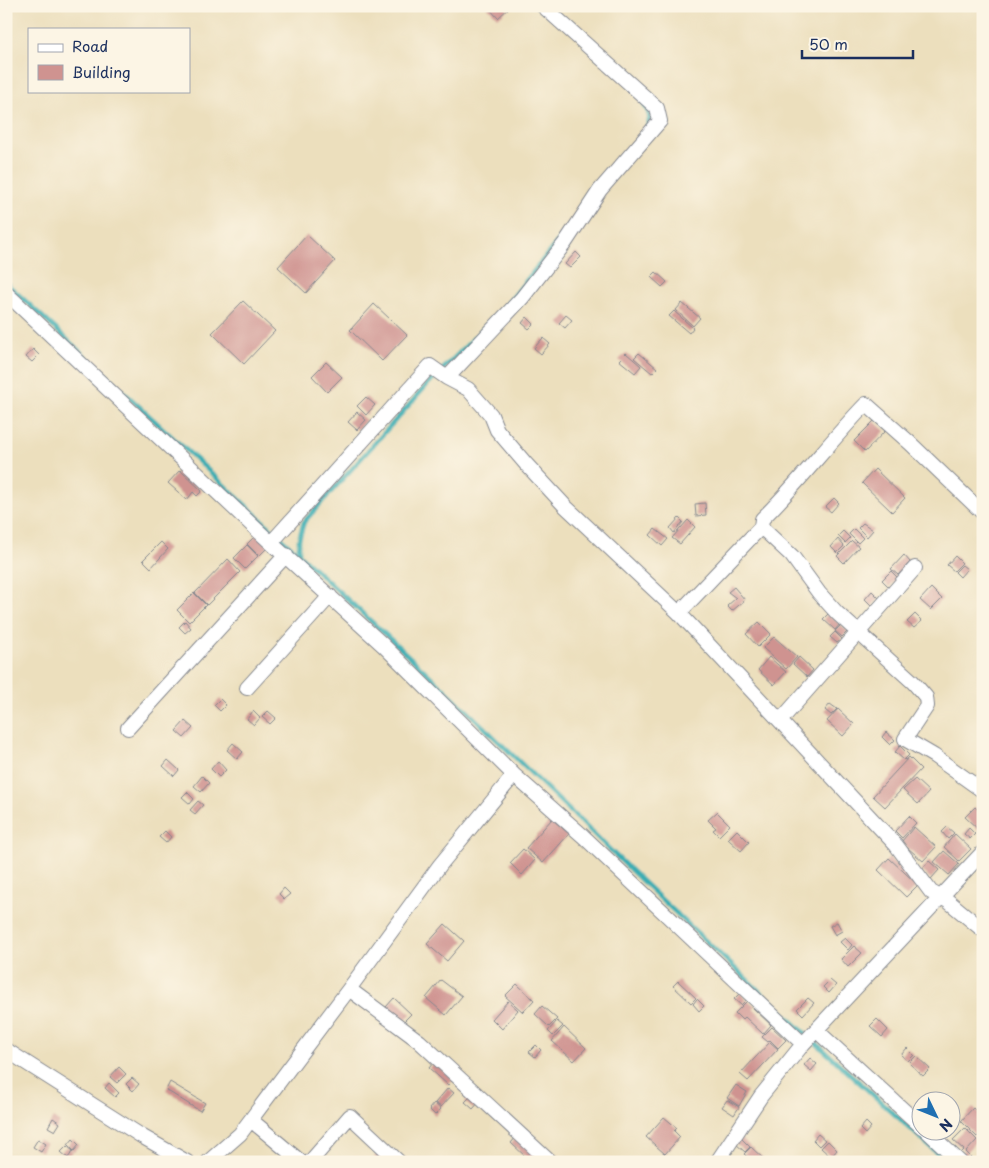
<svg xmlns="http://www.w3.org/2000/svg" width="989" height="1168" viewBox="0 0 989 1168" font-family="'Playpen Sans',sans-serif">
  <style>
    .lines { fill: none; stroke-linecap: round; stroke-linejoin: round }
    .stream { stroke: #3badb3; stroke-width: 4.5 }
    .building { fill: #cf9390 }
    .minor-casing { stroke: #84878e; stroke-width: 16 }
    .minor { stroke: #fff; stroke-width: 14 }
  </style>
  <rect width="100%" height="100%" fill="#fcf5e5"/>
  <filter id="ink" filterUnits="userSpaceOnUse"><feTurbulence type="fractalNoise" baseFrequency=".02" numOctaves="2"/><feDisplacementMap in="SourceGraphic" scale="10" xChannelSelector="R" yChannelSelector="G"/><feConvolveMatrix kernelMatrix="1 2 1 2 8 2 1 2 1" color-interpolation-filters="sRGB"/></filter>
  <filter id="wash" filterUnits="userSpaceOnUse"><feTurbulence type="fractalNoise" baseFrequency=".0096" numOctaves="4" result="noise"/><feDisplacementMap in="SourceGraphic" scale="20" xChannelSelector="R" yChannelSelector="G"/><feGaussianBlur stdDeviation="1.12" result="paint"/><feColorMatrix in="noise" values="0 0 0 0 0 0 0 0 0 0 0 0 0 0 0 0 0 1.4 0 .05"/><feComposite in="paint" operator="in"/></filter>
  <g filter="url(#wash)">
    <rect width="100%" height="100%" fill="#ecdfbd"/>
    <g class="lines">
      <path class="stream" d="M 643,102 C 648,112 652,117 647,127
        M 580,210 L 590,193
        M 6,283 L 456,700 L 643,882 L 772,1003 L 947,1162
        M 505,307 L 566,231
        M 299,553 L 299,539 L 304,522 L 428,384 L 494,318"/>
    </g>
    <g id="blocks">
      <path class="building" d="M 487,6 L 511,6 L 498,18 Z
        M 307,235 L 335,261 L 306,293 L 278,267 Z
        M 576,252 L 581,257 L 570,268 L 565,264 Z
        M 656,272 L 667,282 L 662,287 L 651,277 Z
        M 243,301 L 275,331 L 244,364 L 212,333 Z
        M 682,303 L 700,318 L 693,326 L 676,310 Z
        M 374,304 L 407,335 L 382,361 L 350,330 Z
        M 674,311 L 693,328 L 689,333 L 669,316 Z
        M 566,315 L 572,320 L 565,328 L 559,323 Z
        M 527,317 L 534,324 L 529,329 L 522,323 Z
        M 543,338 L 550,344 L 541,354 L 534,348 Z
        M 33,349 L 39,355 L 32,362 L 26,357 Z
        M 626,353 L 641,366 L 635,373 L 619,360 Z
        M 639,353 L 657,368 L 652,373 L 634,358 Z
        M 326,362 L 342,377 L 327,392 L 312,376 Z
        M 366,397 L 375,405 L 366,415 L 357,406 Z
        M 357,412 L 366,420 L 357,430 L 348,422 Z
        M 874,421 L 885,431 L 865,452 L 854,441 Z
        M 875,469 L 905,498 L 892,512 L 862,483 Z
        M 180,470 L 202,491 L 197,496 L 193,492 L 187,500 L 168,483 Z
        M 834,498 L 839,503 L 831,512 L 825,507 Z
        M 705,503 L 706,515 L 696,516 L 695,504 Z
        M 679,518 L 683,522 L 674,533 L 670,528 Z
        M 688,520 L 695,527 L 680,544 L 672,538 Z
        M 863,523 L 873,530 L 867,537 L 858,528 Z
        M 655,529 L 668,539 L 662,546 L 650,535 Z
        M 854,529 L 863,538 L 858,543 L 849,534 Z
        M 843,531 L 850,538 L 845,543 L 838,536 Z
        M 257,534 L 269,546 L 259,556 L 247,544 Z
        M 838,539 L 844,546 L 837,553 L 831,547 Z
        M 852,541 L 859,547 L 844,563 L 837,556 Z
        M 161,542 L 168,549 L 151,568 L 143,560 Z
        M 247,545 L 258,556 L 245,569 L 234,558 Z
        M 904,555 L 910,562 L 898,575 L 891,569 Z
        M 955,556 L 962,563 L 954,571 L 947,565 Z
        M 228,559 L 240,572 L 207,605 L 195,593 Z
        M 962,565 L 967,569 L 960,577 L 955,572 Z
        M 891,571 L 898,578 L 889,587 L 882,580 Z
        M 734,587 L 745,600 L 732,611 L 727,606 L 736,598 L 728,592 Z
        M 931,588 L 942,599 L 931,610 L 920,600 Z
        M 872,591 L 879,598 L 872,606 L 865,599 Z
        M 194,593 L 206,605 L 189,622 L 177,610 Z
        M 828,614 L 840,624 L 835,630 L 823,619 Z
        M 915,614 L 922,621 L 914,628 L 907,622 Z
        M 185,621 L 191,628 L 185,633 L 179,627 Z
        M 759,622 L 771,634 L 758,647 L 746,634 Z
        M 841,625 L 848,631 L 842,637 L 835,631 Z
        M 835,632 L 842,639 L 837,643 L 830,637 Z
        M 774,637 L 797,657 L 786,669 L 763,648 Z
        M 769,657 L 786,672 L 774,685 L 758,670 Z
        M 799,657 L 813,670 L 807,677 L 793,664 Z
        M 220,699 L 226,705 L 220,711 L 214,705 Z
        M 830,704 L 837,709 L 831,715 L 825,710 Z
        M 838,709 L 854,724 L 843,736 L 827,721 Z
        M 253,711 L 260,718 L 254,725 L 247,719 Z
        M 268,711 L 276,718 L 270,724 L 262,717 Z
        M 185,721 L 193,728 L 184,738 L 176,731 Z
        M 886,732 L 895,740 L 890,745 L 882,737 Z
        M 233,743 L 243,752 L 237,759 L 227,750 Z
        M 900,746 L 909,755 L 904,760 L 895,752 Z
        M 909,757 L 921,769 L 885,807 L 873,796 Z
        M 168,760 L 179,770 L 174,776 L 163,766 Z
        M 218,761 L 226,770 L 219,777 L 211,769 Z
        M 202,776 L 209,783 L 201,792 L 194,786 Z
        M 915,779 L 929,792 L 918,804 L 903,790 Z
        M 187,792 L 194,799 L 190,804 L 182,797 Z
        M 198,801 L 203,805 L 195,814 L 190,810 Z
        M 975,807 L 983,814 L 983,827 L 979,830 L 965,817 Z
        M 717,812 L 730,825 L 719,836 L 713,830 L 716,828 L 708,820 Z
        M 909,816 L 916,823 L 902,838 L 895,831 Z
        M 552,819 L 569,834 L 543,863 L 526,848 Z
        M 914,827 L 936,847 L 923,861 L 901,842 Z
        M 947,827 L 954,833 L 948,839 L 942,832 Z
        M 969,828 L 975,834 L 970,839 L 964,834 Z
        M 737,830 L 749,842 L 741,851 L 728,839 Z
        M 165,831 L 171,837 L 166,843 L 159,837 Z
        M 955,834 L 971,849 L 959,861 L 944,847 Z
        M 523,849 L 535,860 L 522,875 L 510,863 Z
        M 944,851 L 959,864 L 949,875 L 934,862 Z
        M 889,858 L 918,885 L 906,897 L 878,870 Z
        M 929,861 L 939,870 L 931,879 L 921,870 Z
        M 284,888 L 290,894 L 284,899 L 279,894 Z
        M 837,922 L 842,931 L 835,935 L 830,926 Z
        M 445,924 L 464,941 L 447,961 L 427,944 Z
        M 845,938 L 852,945 L 848,950 L 840,942 Z
        M 854,946 L 862,953 L 848,967 L 841,959 Z
        M 441,980 L 462,996 L 446,1015 L 426,998 Z
        M 830,980 L 836,985 L 829,993 L 823,987 Z
        M 678,981 L 696,998 L 691,1003 L 673,986 Z
        M 517,984 L 534,1000 L 523,1012 L 505,996 Z
        M 740,993 L 747,999 L 741,1005 L 734,999 Z
        M 394,998 L 411,1014 L 403,1022 L 386,1007 Z
        M 808,998 L 814,1003 L 803,1015 L 797,1009 Z
        M 697,999 L 704,1006 L 699,1011 L 693,1004 Z
        M 748,1000 L 755,1006 L 753,1008 L 771,1025 L 763,1034 L 745,1017 L 742,1020 L 735,1013 Z
        M 508,1001 L 518,1010 L 502,1029 L 492,1019 Z
        M 542,1006 L 557,1019 L 549,1027 L 535,1014 Z
        M 877,1019 L 888,1030 L 882,1037 L 870,1026 Z
        M 557,1021 L 563,1026 L 553,1036 L 548,1031 Z
        M 564,1027 L 586,1048 L 574,1061 L 552,1041 Z
        M 772,1027 L 786,1040 L 778,1048 L 770,1040 L 768,1042 L 762,1037 Z
        M 770,1042 L 778,1049 L 748,1081 L 740,1074 Z
        M 536,1045 L 541,1050 L 535,1057 L 529,1052 Z
        M 907,1048 L 914,1055 L 908,1061 L 901,1055 Z
        M 916,1056 L 930,1069 L 923,1076 L 909,1063 Z
        M 810,1058 L 817,1064 L 811,1071 L 804,1065 Z
        M 434,1062 L 454,1079 L 448,1085 L 429,1068 Z
        M 119,1067 L 126,1074 L 117,1083 L 110,1077 Z
        M 132,1078 L 139,1084 L 133,1091 L 126,1084 Z
        M 170,1082 L 205,1103 L 200,1111 L 166,1090 Z
        M 109,1083 L 119,1093 L 115,1097 L 105,1088 Z
        M 736,1085 L 747,1092 L 739,1106 L 727,1098 Z
        M 448,1088 L 454,1093 L 441,1107 L 435,1103 Z
        M 472,1095 L 479,1102 L 473,1109 L 465,1102 Z
        M 727,1100 L 739,1107 L 734,1115 L 722,1107 Z
        M 434,1103 L 441,1109 L 435,1115 L 429,1109 Z
        M 973,1108 L 983,1117 L 983,1131 L 977,1137 L 961,1121 Z
        M 664,1117 L 677,1128 L 674,1131 L 680,1137 L 665,1154 L 646,1137 Z
        M 53,1118 L 60,1123 L 55,1131 L 48,1127 Z
        M 866,1122 L 871,1127 L 865,1134 L 860,1129 Z
        M 965,1128 L 977,1140 L 966,1152 L 971,1157 L 967,1161 L 960,1154 L 964,1150 L 953,1140 Z
        M 818,1134 L 825,1140 L 819,1146 L 813,1140 Z
        M 516,1137 L 538,1156 L 533,1162 L 522,1162 L 526,1157 L 511,1143 Z
        M 741,1138 L 750,1147 L 745,1152 L 736,1144 Z
        M 38,1139 L 46,1144 L 41,1152 L 33,1147 Z
        M 73,1139 L 79,1145 L 74,1151 L 68,1145 Z
        M 828,1141 L 837,1150 L 831,1157 L 821,1148 Z
        M 67,1146 L 73,1151 L 68,1158 L 61,1152 Z
        M 751,1147 L 767,1162 L 753,1162 L 744,1154 Z
        M 381,1150 L 391,1162 L 378,1162 L 374,1158 Z"/>
    </g>
  </g>
  <g filter="url(#ink)">
    <use href="#blocks" fill-opacity="0" stroke="#84878e" stroke-width="1"/>
    <g class="lines">
      <defs>
        <path id="minor" d="M 6,293 L 271,543 L 383,645 L 514,775 L 583,836 L 803,1044
          M 447,378 L 468,389 L 491,415 L 497,430 L 526,464 L 565,506 L 679,613 L 896,845 L 931,892 L 948,901 L 983,930
          M 761,527 L 762,519 C 799,483 830,441 866,404 L 910,443 L 983,513
          M 271,543 L 430,366 L 447,378 L 522,298 L 565,243 L 600,190 L 660,121 L 657,108 L 543,6
          M 679,613 L 761,527 L 792,556 L 819,593 L 837,613 L 913,682 L 926,697 L 927,706 L 905,739 L 934,756 L 983,791
          M 247,688 L 330,596
          M 780,721 L 915,568
          M 128,728 L 286,555
          M 349,989 L 419,1041 L 550,1162
          M 816,1030 L 922,1127
          M 6,1050 L 143,1137 L 187,1162
          M 251,1120 L 301,1162
          M 926,1130 L 960,1162
          M 208,1162 L 240,1134 L 349,989 L 440,865 L 514,775
          M 310,1162 L 350,1116 L 399,1162
          M 717,1162 L 761,1096 L 803,1044 L 983,852"/>
      </defs>
      <use href="#minor" class="minor-casing"/>
      <use href="#minor" class="minor"/>
    </g>
  </g>
  <rect width="989" height="1168" fill="none" stroke="#fcf5e5" stroke-width="25"/>
  <rect x="28" y="28" width="162" height="65" fill="#fcf5e5" stroke="#a2a6af"/>
  <rect x="38" y="44" width="25" height="8" fill="#ffffff" stroke="#a2a6af"/>
  <text x="72" y="52" font-size="15" fill="#1b2f5e">Road</text>
  <rect x="38" y="65" width="25" height="15" fill="#cf9390" stroke="#a2a6af"/>
  <text x="72" y="78" font-size="15" fill="#1b2f5e">Building</text>
  <g transform="translate(936 1116) rotate(133)"><circle r="24" fill="#fcf5e5" stroke="#a2a6af"/>
  <path d="M0-4L9 19L0 12L-9 19Z" fill="#1f6fb2"/>
  <text y="-8" font-size="14" font-weight="bold" text-anchor="middle" fill="#1b2f5e">N</text>
  </g>
  <path d="M802 50v8h111v-8" fill="none" stroke="#1b2f5e" stroke-width="2.5"/>
  <text x="809" y="50" font-size="15" fill="#1b2f5e" stroke="#fcf5e5" stroke-width="4" paint-order="stroke">50 m</text>
</svg>
